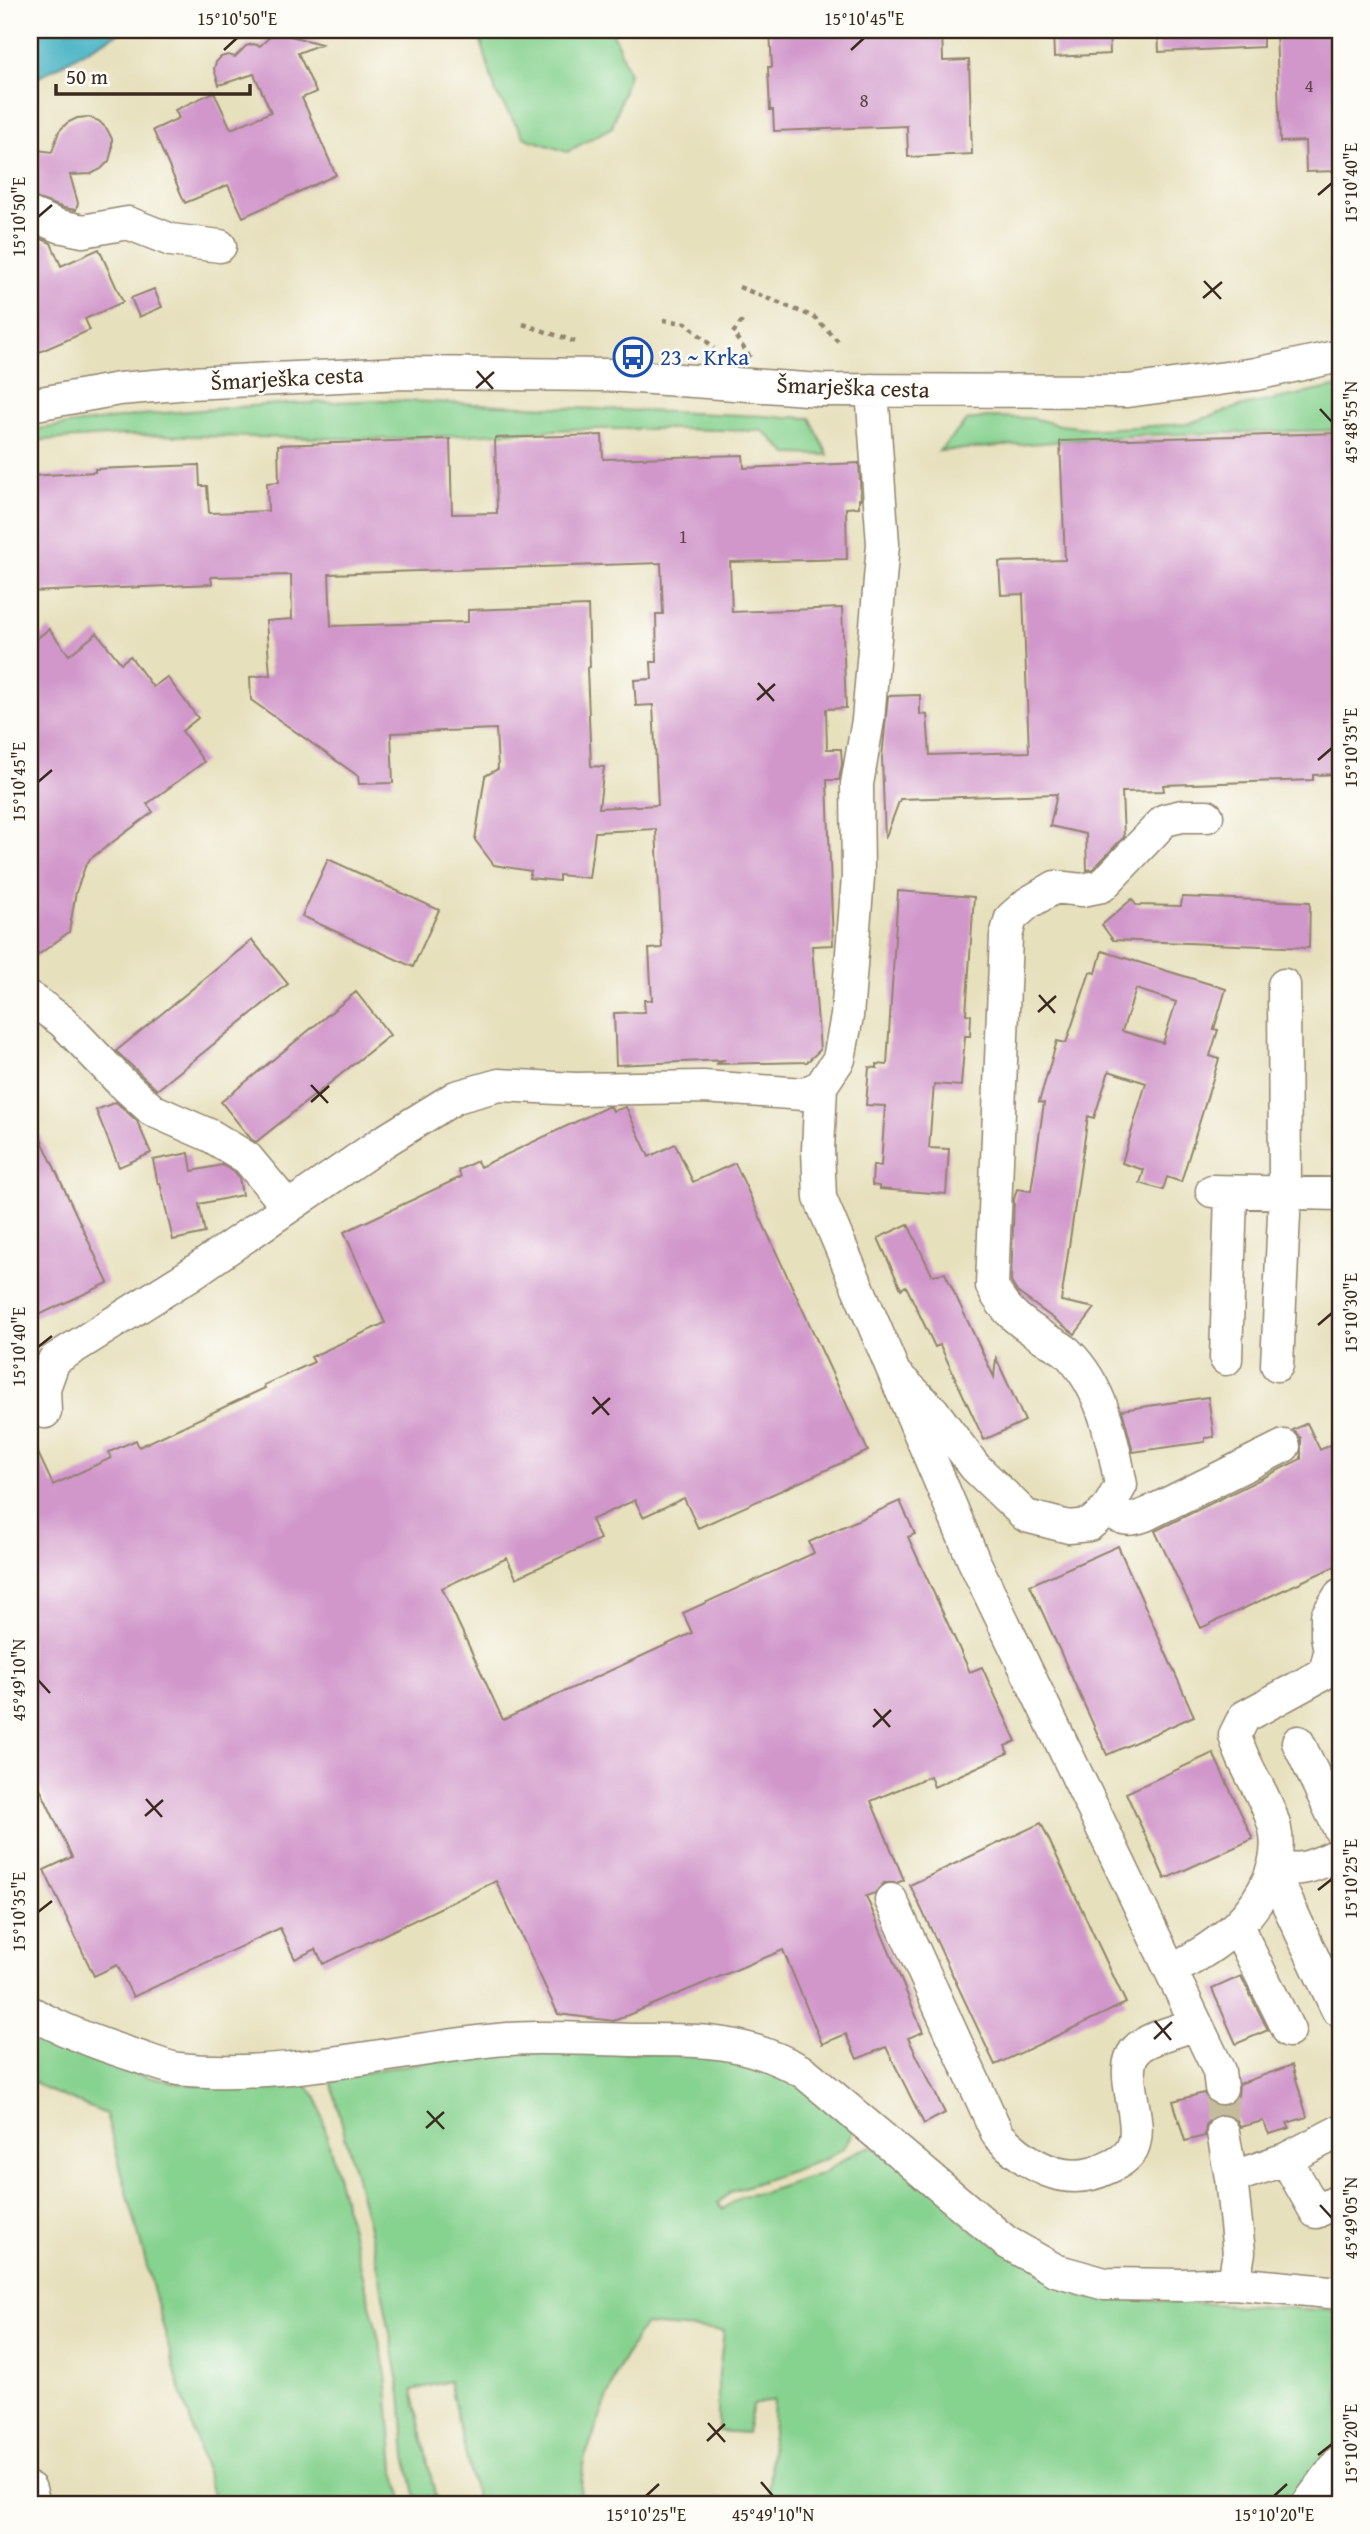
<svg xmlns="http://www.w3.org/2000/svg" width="1370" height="2534" viewBox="0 0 1370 2534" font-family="'Gentium Book Plus',serif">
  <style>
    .green { fill: #86d28f; stroke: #607e56; stroke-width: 2 }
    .water { fill: #48b4c5; stroke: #426f72; stroke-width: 2 }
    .building { fill: #d197cb; fill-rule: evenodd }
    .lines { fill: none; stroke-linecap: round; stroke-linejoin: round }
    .minor-tunnel { stroke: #c5bc9d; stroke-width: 32; stroke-dasharray: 32 16; stroke-linecap: butt }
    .minor-casing { stroke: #91856e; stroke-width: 35 }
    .path { stroke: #91856e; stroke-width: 4.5; stroke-dasharray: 5 5; stroke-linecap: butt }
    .minor { stroke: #fff; stroke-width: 32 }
    .ticks { fill: none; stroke: #3b2a1e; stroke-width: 2.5 }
    .labels { text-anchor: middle; stroke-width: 5; stroke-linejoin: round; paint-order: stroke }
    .number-label { font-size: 19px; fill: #604549 }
    .transit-label { font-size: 23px; fill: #164399; stroke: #fdfcf7; text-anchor: start }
    .street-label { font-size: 23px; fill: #3b2a1e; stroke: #fdfcf7 }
    .neatline { fill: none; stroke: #3b2a1e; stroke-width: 2.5 }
    .ticks-label { font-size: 18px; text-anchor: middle; fill: #3b2a1e }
  </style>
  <rect width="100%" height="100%" fill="#fdfcf7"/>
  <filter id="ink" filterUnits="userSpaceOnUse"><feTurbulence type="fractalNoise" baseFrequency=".0143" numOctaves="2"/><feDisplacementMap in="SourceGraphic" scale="14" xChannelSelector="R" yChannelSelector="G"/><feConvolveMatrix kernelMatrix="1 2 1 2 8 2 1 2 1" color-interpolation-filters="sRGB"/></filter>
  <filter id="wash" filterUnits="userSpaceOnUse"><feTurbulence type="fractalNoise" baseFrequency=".00686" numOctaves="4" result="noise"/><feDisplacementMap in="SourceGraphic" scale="28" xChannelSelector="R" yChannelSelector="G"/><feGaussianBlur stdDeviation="1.57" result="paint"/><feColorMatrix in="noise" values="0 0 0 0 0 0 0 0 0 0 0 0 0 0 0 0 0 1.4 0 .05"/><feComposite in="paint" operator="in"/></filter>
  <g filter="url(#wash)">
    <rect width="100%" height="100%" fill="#e7e0bd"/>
    <path class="green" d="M 478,30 L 612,30 L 629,74 L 612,127 L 567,152 L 525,138 L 496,93 Z
      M 1340,386 L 1340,430 L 1141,435 L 939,451 L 967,421 L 986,417 L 1032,418 L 1060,425 L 1098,429 L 1187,424 L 1238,407 Z
      M 383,400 L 810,418 L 828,455 L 788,454 L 763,431 L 675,429 L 576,429 L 390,439 L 124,435 L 30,441 L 30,430 L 141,415 L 262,405 Z
      M 30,2029 C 83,2056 141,2082 202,2085 C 237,2088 270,2086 304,2083 L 317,2097 L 377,2331 L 386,2374 L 394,2468 L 403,2499 L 407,2504 L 216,2504 L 177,2378 L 106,2114 L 45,2089 L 30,2079 Z
      M 608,2050 L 755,2059 L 779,2067 L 854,2131 L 843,2148 L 828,2158 L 730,2192 L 718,2203 L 723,2209 L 742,2196 L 765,2192 L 823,2173 L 856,2152 L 871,2146 L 1125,2299 L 1340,2311 L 1340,2448 L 1298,2504 L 778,2504 L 769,2492 L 774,2400 L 753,2405 L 747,2433 L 718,2431 L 718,2382 L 724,2331 L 644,2325 L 620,2365 L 584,2460 L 579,2504 L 477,2504 L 449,2381 L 412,2390 L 437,2504 L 422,2504 L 415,2494 L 406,2456 L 401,2394 L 375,2251 L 331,2081 L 382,2069 L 470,2055 Z"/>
    <path class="water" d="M 30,30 L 124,30 L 30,82 Z"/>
    <g id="blocks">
      <path class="building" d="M 770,30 L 942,30 L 943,61 L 969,60 L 972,154 L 908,157 L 907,126 L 774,131 L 773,110 L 770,110 L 768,67 L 772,67 Z
        M 1053,30 L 1109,30 L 1110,54 L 1054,57 Z
        M 1158,30 L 1263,30 L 1263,47 L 1159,52 Z
        M 1276,30 L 1340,30 L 1340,155 L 1335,155 L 1336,171 L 1306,172 L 1305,141 L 1280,142 Z
        M 279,33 L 321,44 L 298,53 L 316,92 L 302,98 L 336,175 L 243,217 L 228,185 L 185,203 L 153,130 L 179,118 L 175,110 L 214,92 L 231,129 L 271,112 L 254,74 L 219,85 L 214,69 L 216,62 L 221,57 L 228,55 L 235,57 L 246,46 L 253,44 L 260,46 L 272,35 Z
        M 88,117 L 99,121 L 107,129 L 112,139 L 112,150 L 109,161 L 101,169 L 91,174 L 70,175 L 78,203 L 76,210 L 64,208 L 30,196 L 30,149 L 52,152 L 59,131 L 67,123 L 77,118 Z
        M 30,234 L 51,243 L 61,266 L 99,249 L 123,302 L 85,319 L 90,330 L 30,356 Z
        M 154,289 L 162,307 L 139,317 L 131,298 Z
        M 1340,433 L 1340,774 L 1313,775 L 1313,780 L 1163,785 L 1164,791 L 1122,792 L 1124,837 L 1093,869 L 1087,870 L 1086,834 L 1050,826 L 1057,794 L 900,799 L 885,839 L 882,758 L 888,696 L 920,695 L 920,714 L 927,715 L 930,755 L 1029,752 L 1023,594 L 1001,595 L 999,562 L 1065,560 L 1060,441 Z
        M 602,435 L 603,459 L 743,455 L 744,468 L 859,463 L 861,499 L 859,499 L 859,507 L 846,508 L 847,559 L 730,562 L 732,612 L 842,608 L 846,708 L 826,709 L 827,749 L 841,749 L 842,764 L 839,780 L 827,780 L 833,945 L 812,946 L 820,1050 L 807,1062 L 716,1064 L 725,1060 L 616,1065 L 614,1013 L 645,1012 L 644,1000 L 652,1000 L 649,949 L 662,948 L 656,829 L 595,832 L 589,878 L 559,875 L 559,881 L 529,878 L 531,871 L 494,865 L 475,840 L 485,776 L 498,769 L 496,729 L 391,733 L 393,783 L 359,784 L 358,776 L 251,700 L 250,677 L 270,675 L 266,621 L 292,619 L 291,575 L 211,577 L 212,584 L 30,592 L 30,476 L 95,472 L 95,469 L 199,465 L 200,486 L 207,486 L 209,513 L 268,511 L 267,483 L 279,482 L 278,445 L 450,439 L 452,514 L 497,513 L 495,438 ZM 661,563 L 663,614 L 656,614 L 657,662 L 651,662 L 652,679 L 634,680 L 636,706 L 653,705 L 658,805 L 599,808 L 604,767 L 591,766 L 587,668 L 590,667 L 588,606 L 468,610 L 468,622 L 331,626 L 329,574 Z
        M 49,629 L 69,655 L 97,633 L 121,663 L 130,656 L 153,687 L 167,677 L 198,718 L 182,731 L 204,762 L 147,804 L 153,812 L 90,859 L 85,867 L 76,892 L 69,932 L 30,961 L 30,644 Z
        M 328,859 L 439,910 L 413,967 L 302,916 Z
        M 898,891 L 974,897 L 966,1014 L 971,1015 L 970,1036 L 965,1036 L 961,1086 L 934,1084 L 929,1148 L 949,1149 L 946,1194 L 879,1189 L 879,1186 L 872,1185 L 873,1165 L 881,1166 L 885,1106 L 866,1105 L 869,1067 L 877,1068 L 877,1064 L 887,1065 Z
        M 1182,897 L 1310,902 L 1309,948 L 1113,940 L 1102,925 L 1132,899 L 1136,905 L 1181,906 Z
        M 252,940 L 288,984 L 157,1090 L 116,1051 Z
        M 1102,951 L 1226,989 L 1214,1029 L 1218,1030 L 1210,1056 L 1219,1059 L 1181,1182 L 1167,1177 L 1163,1190 L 1140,1183 L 1144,1170 L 1122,1163 L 1146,1083 L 1109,1071 L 1094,1118 L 1088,1116 L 1061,1301 L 1095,1308 L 1075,1334 L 1017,1292 L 1011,1282 L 1014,1199 L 1017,1189 L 1031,1191 L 1044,1103 L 1039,1102 L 1057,1041 L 1066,1043 L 1090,972 L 1096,973 ZM 1136,989 L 1176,1002 L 1163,1043 L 1122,1031 Z
        M 356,992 L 390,1035 L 256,1142 L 251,1139 L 221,1102 Z
        M 116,1102 L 137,1121 L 151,1153 L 119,1167 L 96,1110 Z
        M 607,1107 L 611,1107 L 613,1111 L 626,1107 L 649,1157 L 675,1144 L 693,1182 L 735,1163 L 868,1451 L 698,1528 L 684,1498 L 643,1517 L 635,1500 L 591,1520 L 600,1539 L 516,1578 L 507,1558 L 442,1588 L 503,1720 L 692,1633 L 683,1613 L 814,1553 L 809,1542 L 900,1501 L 915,1534 L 908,1537 L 970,1672 L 982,1667 L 1016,1741 L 1005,1746 L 1008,1753 L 934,1787 L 930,1776 L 871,1801 L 904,1880 L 897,1883 L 884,1883 L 875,1893 L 866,1896 L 923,2032 L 908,2038 L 945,2113 L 924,2124 L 886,2047 L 857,2059 L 846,2034 L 822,2044 L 783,1950 L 614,2021 L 558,2014 L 496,1881 L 323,1964 L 316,1949 L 295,1959 L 280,1928 L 133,1997 L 117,1965 L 94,1976 L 44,1870 L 72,1857 L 30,1767 L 30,1436 L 53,1485 L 111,1458 L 109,1452 L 136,1440 L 139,1447 L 265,1388 L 264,1385 L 314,1362 L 311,1357 L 385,1323 L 344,1232 L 461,1177 L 458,1170 L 477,1161 L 480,1167 Z
        M 30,1115 L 108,1283 L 30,1319 Z
        M 189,1153 L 192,1171 L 222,1165 L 235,1172 L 239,1177 L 242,1195 L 199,1204 L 205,1233 L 173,1240 L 160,1183 L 158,1184 L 153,1160 Z
        M 908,1224 L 932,1275 L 945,1273 L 994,1377 L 996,1358 L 1025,1421 L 984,1440 L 940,1345 L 935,1347 L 906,1286 L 901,1289 L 878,1238 Z
        M 1208,1397 L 1214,1437 L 1205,1438 L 1205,1442 L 1133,1452 L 1122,1410 Z
        M 1307,1423 L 1320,1450 L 1340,1440 L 1340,1564 L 1201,1628 L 1155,1531 L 1301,1459 L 1301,1438 L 1293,1430 Z
        M 1118,1546 L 1194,1716 L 1107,1755 L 1030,1585 Z
        M 1213,1753 L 1253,1839 L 1165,1879 L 1126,1793 Z
        M 1041,1823 L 1126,2003 L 995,2065 L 910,1885 Z
        M 1241,1976 L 1268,2030 L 1236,2044 L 1212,1989 Z
        M 1292,2065 L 1307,2117 L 1287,2123 L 1290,2128 L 1269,2134 L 1263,2121 L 1240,2127 L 1237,2120 L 1230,2115 L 1219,2114 L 1211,2118 L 1206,2125 L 1205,2136 L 1185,2141 L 1173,2101 L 1204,2093 L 1207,2099 L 1213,2105 L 1224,2106 L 1232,2102 L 1238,2096 L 1239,2084 Z"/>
    </g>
  </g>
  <g filter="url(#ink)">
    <use href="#blocks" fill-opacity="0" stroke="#91856e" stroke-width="2"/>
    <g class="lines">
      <path class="minor-tunnel" d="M 1221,2088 L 1223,2132"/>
      <defs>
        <path id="minor" d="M 30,214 L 59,226 L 83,231 L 128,223 L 171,240 L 220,246
          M 30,405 L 119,389 L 190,383 L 402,373 L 609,375 L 820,390 L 1127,391 L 1256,374 L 1340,356
          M 30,998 L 62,1021 L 118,1079 L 152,1110 L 211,1136 L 247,1158 L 288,1207
          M 821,1086 L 818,1150 L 820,1198 L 973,1559 L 1219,2071 L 1221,2088
          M 1212,1191 L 1340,1194
          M 1226,1359 L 1231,1192
          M 1277,1365 L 1285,1193 L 1284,985
          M 895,1374 L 933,1411 L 975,1467 L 1026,1516 L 1069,1527 L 1089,1525 L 1107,1510 L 1121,1485 C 1112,1438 1103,1387 1067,1352 C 1062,1348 1055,1344 1049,1341 C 1025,1326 1004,1312 992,1286 L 1006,936 L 1011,918 L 1028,903 L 1055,887 L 1082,890 L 1102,886 L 1165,820 L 1182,816 L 1207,816
          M 45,1412 L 44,1388 L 54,1360 L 188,1276 L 383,1142 L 456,1097 L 499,1085 L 575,1089 L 703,1087 L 804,1094 L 821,1086 L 839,1059 L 847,1016 L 858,877 L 857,784 L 868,720 L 883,544 L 872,390
          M 1107,1510 C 1122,1520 1129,1521 1145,1515 L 1284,1446
          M 1298,1742 L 1340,1830
          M 1274,1866 C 1303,1873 1314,1865 1340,1854
          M 1272,1870 L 1337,2009
          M 891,1900 L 998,2135 C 1027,2165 1065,2189 1107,2168 C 1117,2164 1127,2158 1132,2149 C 1146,2121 1115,2070 1137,2049 C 1147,2038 1181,2030 1196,2024
          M 1237,1926 L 1289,2031
          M 1171,1971 C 1189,1960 1209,1950 1225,1936 C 1255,1912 1284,1869 1275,1829 C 1267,1795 1243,1768 1235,1735 L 1244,1717 L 1325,1673 L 1330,1652 L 1327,1635 L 1327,1616 L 1340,1595
          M 30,2012 C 64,2032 104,2046 142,2058 C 153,2062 166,2067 178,2069 C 278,2079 378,2054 478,2042 C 528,2035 580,2039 631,2040 C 698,2040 745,2038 805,2073 L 1006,2242 L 1055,2270 L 1105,2284 L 1182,2285 L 1234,2283 L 1340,2293
          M 1223,2132 L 1231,2178 L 1239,2252 L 1234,2283
          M 1286,2159 L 1316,2212 L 1340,2200
          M 1231,2178 L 1286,2159 L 1340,2131
          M 30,2489 L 34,2504
          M 1308,2504 L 1340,2461"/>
      </defs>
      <use href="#minor" class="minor-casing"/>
      <path class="path" d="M 739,287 L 814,317 L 839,342
        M 663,320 L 686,323 L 714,348
        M 742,321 L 733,333 L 750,357
        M 523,324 L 579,343"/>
      <use href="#minor" class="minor"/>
    </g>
  </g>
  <path class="ticks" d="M 224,50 L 237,38M 851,50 L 864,38M 1318,195 L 1332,183M 38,217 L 52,205M 1204,281 L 1221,299M 1203,298 L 1222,282M 477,371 L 493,389M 476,388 L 494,372M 1320,409 L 1332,422M 758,683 L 774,701M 757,700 L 775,684M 1318,760 L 1332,748M 38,782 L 52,770M 1039,995 L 1055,1013M 1038,1012 L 1056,996M 311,1085 L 328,1103M 311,1102 L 329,1086M 1318,1325 L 1332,1313M 38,1347 L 52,1336M 593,1397 L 609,1415M 592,1414 L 610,1398M 38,1680 L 50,1693M 874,1709 L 890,1727M 873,1727 L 891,1710M 146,1799 L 162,1817M 145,1816 L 163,1800M 1318,1890 L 1332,1879M 38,1912 L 52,1901M 1155,2021 L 1171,2040M 1154,2039 L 1172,2022M 427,2111 L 444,2129M 426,2128 L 444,2112M 1320,2205 L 1332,2218M 708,2423 L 725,2442M 707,2441 L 725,2424M 1318,2455 L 1332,2444M 761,2482 L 773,2496M 646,2496 L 659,2484M 1274,2496 L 1287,2484"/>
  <defs>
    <symbol id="bus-ring" viewBox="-11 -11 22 22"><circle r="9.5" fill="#fdfcf7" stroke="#1a4fb4" stroke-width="1.5"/><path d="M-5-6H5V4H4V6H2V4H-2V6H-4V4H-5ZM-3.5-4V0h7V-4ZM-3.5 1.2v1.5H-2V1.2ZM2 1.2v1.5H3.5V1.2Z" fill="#1a4fb4"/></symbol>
  </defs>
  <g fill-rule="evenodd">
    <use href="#bus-ring" x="611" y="335" width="44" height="44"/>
  </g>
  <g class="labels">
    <g class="number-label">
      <text x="1309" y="92">4</text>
      <text x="864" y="107">8</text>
      <text x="683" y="543">1</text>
    </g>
    <g class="transit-label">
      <text x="660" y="365">23 ~ Krka</text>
    </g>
    <g class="street-label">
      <text transform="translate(287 378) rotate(-3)" y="8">Šmarješka cesta</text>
      <text transform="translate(853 387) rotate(2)" y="8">Šmarješka cesta</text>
    </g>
  </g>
  <rect width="1370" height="2534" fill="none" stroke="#fdfcf7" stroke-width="77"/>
  <path d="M56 84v10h194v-10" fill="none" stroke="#3b2a1e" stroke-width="3.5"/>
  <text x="66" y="84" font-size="21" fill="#3b2a1e" stroke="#fdfcf7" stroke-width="5" paint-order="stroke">50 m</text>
  <rect x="38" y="38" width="1294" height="2458" class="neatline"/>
  <g class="ticks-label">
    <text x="237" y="25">15°10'50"E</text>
    <text x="864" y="25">15°10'45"E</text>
    <text transform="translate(1351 183) rotate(-90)" y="6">15°10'40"E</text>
    <text transform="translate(19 217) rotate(-90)" y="6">15°10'50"E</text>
    <text transform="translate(1351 422) rotate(-90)" y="6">45°48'55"N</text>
    <text transform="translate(1351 748) rotate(-90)" y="6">15°10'35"E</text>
    <text transform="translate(19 782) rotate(-90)" y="6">15°10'45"E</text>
    <text transform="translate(1351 1313) rotate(-90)" y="6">15°10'30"E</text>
    <text transform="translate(19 1347) rotate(-90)" y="6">15°10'40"E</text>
    <text transform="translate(19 1680) rotate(-90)" y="6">45°49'10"N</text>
    <text transform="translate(1351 1879) rotate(-90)" y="6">15°10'25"E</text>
    <text transform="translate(19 1912) rotate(-90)" y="6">15°10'35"E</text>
    <text transform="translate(1351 2218) rotate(-90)" y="6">45°49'05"N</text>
    <text transform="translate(1351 2444) rotate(-90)" y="6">15°10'20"E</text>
    <text x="646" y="2521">15°10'25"E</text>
    <text x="773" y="2521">45°49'10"N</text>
    <text x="1274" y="2521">15°10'20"E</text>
  </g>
</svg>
